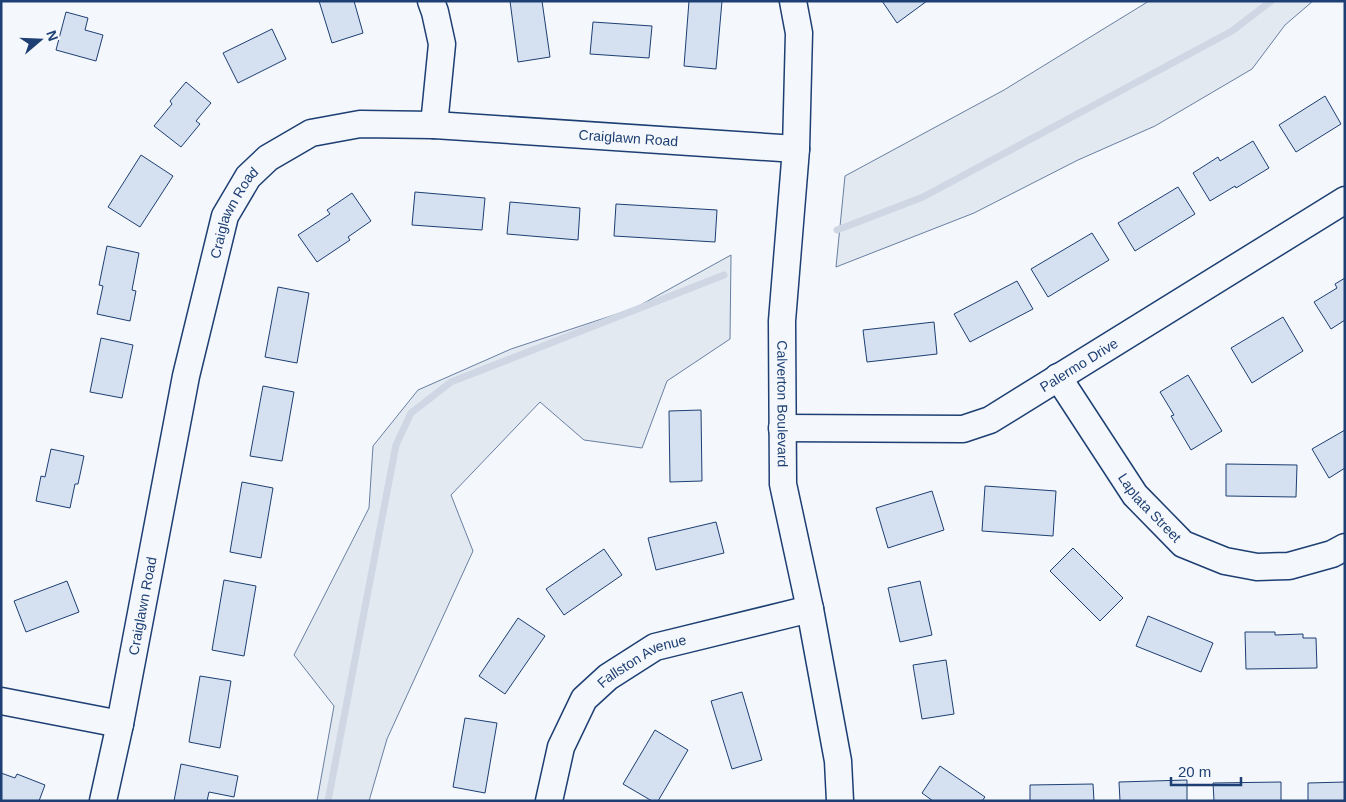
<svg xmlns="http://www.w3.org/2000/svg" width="1346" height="802" viewBox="0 0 1346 802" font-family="Arial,sans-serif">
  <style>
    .green { fill: #e3e9f0; stroke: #687fa3 }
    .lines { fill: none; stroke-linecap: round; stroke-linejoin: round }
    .stream { stroke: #cfd7e4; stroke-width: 7 }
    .building { fill: #d5e0f0; stroke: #1d3f73 }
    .minor-casing { stroke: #1d3f73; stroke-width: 29 }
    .minor { stroke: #f4f7fb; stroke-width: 26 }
    .labels { text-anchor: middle; stroke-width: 4; stroke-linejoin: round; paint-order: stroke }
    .street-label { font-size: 14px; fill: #1d3f73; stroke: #f4f7fb }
  </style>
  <rect width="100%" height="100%" fill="#f4f7fb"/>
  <path class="green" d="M 1149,1 L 1313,1 L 1285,25 L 1252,69 L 1155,126 L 1078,160 L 974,213 L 836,267 L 845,176 L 1004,90 Z
    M 731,255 L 730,339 L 667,381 L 642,448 L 584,440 L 540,402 L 451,495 L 473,551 L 387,739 L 369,801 L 317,801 L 334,706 L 294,655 L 369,508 L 373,446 L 418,390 L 511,349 L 635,308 Z"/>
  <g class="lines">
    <path class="stream" d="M 837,230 L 923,197 L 1232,31 L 1271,1
      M 328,801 L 396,445 L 411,413 L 451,382 L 724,275"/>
  </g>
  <path class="building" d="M 319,1 L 354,1 L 363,33 L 332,43 Z
    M 510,1 L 542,1 L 550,57 L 518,62 Z
    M 689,1 L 722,1 L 716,69 L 684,66 Z
    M 882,1 L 927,1 L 897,23 Z
    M 66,12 L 88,18 L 85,30 L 103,35 L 96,61 L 56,50 Z
    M 593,22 L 652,26 L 649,58 L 590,54 Z
    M 272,29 L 286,59 L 238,83 L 223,53 Z
    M 186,82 L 211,103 L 196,121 L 200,124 L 181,147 L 154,126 L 172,104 L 170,101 Z
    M 1325,96 L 1341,124 L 1296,152 L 1279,125 Z
    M 1253,141 L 1269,168 L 1236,188 L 1235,186 L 1210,201 L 1193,173 L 1218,157 L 1220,161 Z
    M 141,155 L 173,176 L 140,227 L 108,207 Z
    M 1178,187 L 1195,214 L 1135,251 L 1118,223 Z
    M 415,192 L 485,198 L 482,230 L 412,225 Z
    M 352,193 L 371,221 L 348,237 L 350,240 L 317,262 L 298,235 L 330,214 L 327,210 Z
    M 510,202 L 580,208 L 578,240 L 507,234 Z
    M 616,204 L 717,210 L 715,242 L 614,236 Z
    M 1092,233 L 1109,260 L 1048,297 L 1031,269 Z
    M 107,246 L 139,253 L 132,290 L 136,291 L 130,321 L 97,314 L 103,286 L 99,285 Z
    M 1345,278 L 1345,320 L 1331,329 L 1314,302 L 1337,288 L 1335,284 Z
    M 1017,281 L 1033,309 L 970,342 L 954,314 Z
    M 278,287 L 309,293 L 297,363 L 265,357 Z
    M 1283,317 L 1303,351 L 1252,383 L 1231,348 Z
    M 934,322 L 937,354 L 867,362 L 863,330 Z
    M 101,338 L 133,345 L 122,398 L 90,392 Z
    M 1188,375 L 1222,431 L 1191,450 L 1171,416 L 1174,415 L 1160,392 Z
    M 263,386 L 294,392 L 282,461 L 250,456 Z
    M 701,410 L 702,481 L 670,482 L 669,411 Z
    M 1345,430 L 1345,468 L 1329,478 L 1312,449 Z
    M 51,449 L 84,456 L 78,484 L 75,484 L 70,508 L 36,501 L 41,476 L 45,477 Z
    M 1226,464 L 1297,465 L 1296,497 L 1226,496 Z
    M 242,482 L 273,488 L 261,558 L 230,552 Z
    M 985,486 L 1056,491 L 1053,536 L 982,531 Z
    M 932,491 L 944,530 L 888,548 L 876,508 Z
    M 716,522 L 724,553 L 656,570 L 648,538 Z
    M 1073,548 L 1123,598 L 1100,621 L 1050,571 Z
    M 604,549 L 622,575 L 564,615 L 546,589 Z
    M 224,580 L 256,586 L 244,656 L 212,650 Z
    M 67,581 L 79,612 L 26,632 L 14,601 Z
    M 920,581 L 932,635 L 900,642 L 888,588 Z
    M 1148,616 L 1213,643 L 1201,672 L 1136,646 Z
    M 518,618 L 545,636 L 505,694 L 479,676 Z
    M 1245,632 L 1275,632 L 1275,635 L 1303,634 L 1303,638 L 1316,638 L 1317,668 L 1246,669 Z
    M 946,660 L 954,714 L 922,719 L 913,665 Z
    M 200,676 L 231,681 L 220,748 L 189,742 Z
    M 742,692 L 762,760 L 732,769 L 711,701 Z
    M 465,718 L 497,723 L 485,793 L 453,787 Z
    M 655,730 L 688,750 L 658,801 L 652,801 L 623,784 Z
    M 181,764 L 238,776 L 234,797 L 209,792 L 207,801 L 174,801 Z
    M 940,766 L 985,797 L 982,801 L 933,801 L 922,793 Z
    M 1,773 L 15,778 L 17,774 L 45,785 L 39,801 L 1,801 Z
    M 1187,780 L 1187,801 L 1120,801 L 1119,782 Z
    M 1281,782 L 1281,801 L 1214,801 L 1213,783 Z
    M 1345,782 L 1345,801 L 1308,801 L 1308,783 Z
    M 1093,784 L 1094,801 L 1030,801 L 1030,785 Z"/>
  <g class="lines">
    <defs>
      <g id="minor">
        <path d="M 431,1 L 435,12 L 442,44 L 434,125"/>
        <path id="s1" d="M 793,1 L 799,33 L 796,149 L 782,321 L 783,484 L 810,609 L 838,761 L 840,801"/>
        <path id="s2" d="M 1058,377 L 1135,495 L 1183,544 L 1225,561 L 1257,567 L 1289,566 L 1332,554 L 1345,547"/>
        <path id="s3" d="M 782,428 L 963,429 L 990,420 L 1345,200"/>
        <path d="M 1,701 L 120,724"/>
        <path id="s4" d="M 103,801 L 120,724 L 186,376 L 225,216 L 248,177 L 268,158 L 311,133 L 360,124 L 434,125 L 796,149"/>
        <path id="s5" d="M 549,801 L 561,747 L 584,699 L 608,677 L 655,647 L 810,609"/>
      </g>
    </defs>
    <use href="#minor" class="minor-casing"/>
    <use href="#minor" class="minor"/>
  </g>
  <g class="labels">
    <g class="street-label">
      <text dy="5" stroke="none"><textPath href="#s4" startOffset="1039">Craiglawn Road</textPath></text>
      <text dy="5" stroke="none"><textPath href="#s4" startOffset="604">Craiglawn Road</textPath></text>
      <text dy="5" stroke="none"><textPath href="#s3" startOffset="314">Palermo Drive</textPath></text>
      <text dy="5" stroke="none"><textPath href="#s1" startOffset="404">Calverton Boulevard</textPath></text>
      <text dy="5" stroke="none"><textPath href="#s2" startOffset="160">Laplata Street</textPath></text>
      <text dy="5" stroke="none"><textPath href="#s4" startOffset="199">Craiglawn Road</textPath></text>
      <text dy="5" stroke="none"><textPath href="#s5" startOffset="179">Fallston Avenue</textPath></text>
    </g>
  </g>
  <rect width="1346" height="802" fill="none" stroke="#1d3f73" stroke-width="5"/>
  <g transform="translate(40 40) rotate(71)" stroke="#f4f7fb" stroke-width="4" paint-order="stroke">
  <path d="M0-4L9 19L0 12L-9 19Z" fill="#1d3f73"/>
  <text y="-8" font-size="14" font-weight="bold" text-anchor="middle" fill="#1d3f73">N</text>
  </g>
  <path d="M1171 777v8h70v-8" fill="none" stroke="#1d3f73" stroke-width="2.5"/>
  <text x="1178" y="777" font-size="15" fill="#1d3f73" stroke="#f4f7fb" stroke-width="4" paint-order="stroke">20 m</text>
</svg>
